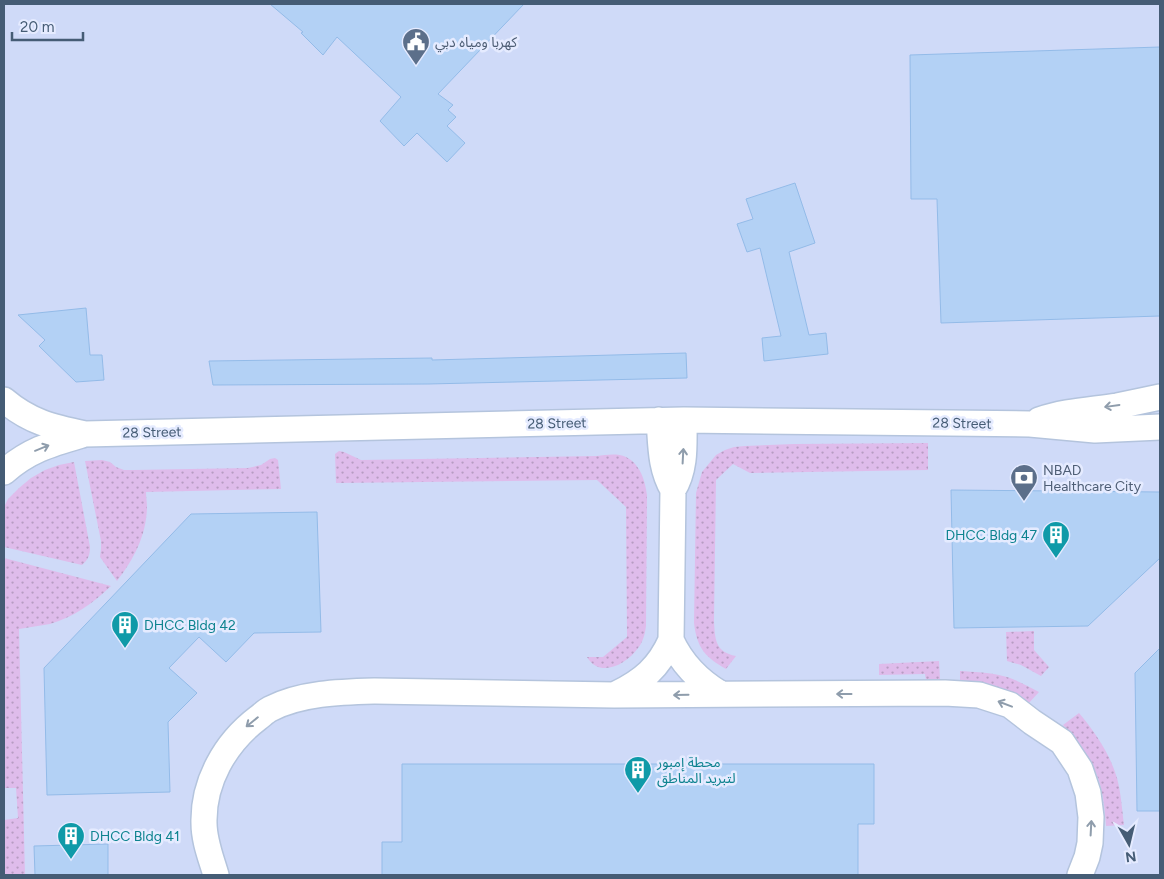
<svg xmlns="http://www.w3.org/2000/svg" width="1164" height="879" viewBox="0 0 1164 879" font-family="Figtree,'Noto Sans Arabic',sans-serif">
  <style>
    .residential { fill: #cfdaf8 }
    .grass { fill: url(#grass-dots) }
    .building { fill: #b3d1f5; stroke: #93bbe8 }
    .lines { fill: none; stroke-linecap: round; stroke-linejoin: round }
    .street-casing { stroke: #b4c4dd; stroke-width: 28 }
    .street { stroke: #fff; stroke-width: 25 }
    .oneway { stroke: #8f9dac }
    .labels { text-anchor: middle; stroke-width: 5; stroke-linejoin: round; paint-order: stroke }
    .service-label { font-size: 14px; fill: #4e5e75; stroke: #e5ebff; text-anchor: start }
    .street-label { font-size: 14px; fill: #455c75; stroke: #e5ebff }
    .culture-label { font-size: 14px; fill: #0d838f; stroke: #e5ebff; text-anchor: start }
  </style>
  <defs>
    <pattern id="grass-dots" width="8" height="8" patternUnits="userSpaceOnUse" patternTransform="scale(1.25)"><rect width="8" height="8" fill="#dfbceb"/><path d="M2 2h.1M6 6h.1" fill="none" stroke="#b79cc3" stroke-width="1.8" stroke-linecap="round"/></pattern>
  </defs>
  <rect width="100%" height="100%" fill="#dee5fe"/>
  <path class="residential" d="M 4,4 L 1160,4 L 1160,875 L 4,875 Z"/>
  <path class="grass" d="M 928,443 L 928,470 L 750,473 L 733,464 L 716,480 L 714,621 C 715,639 715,652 736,656 L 726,669 C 705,657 697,648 694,623 L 696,493 L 702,472 L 716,455 L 725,450 L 734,447 L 745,446 L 794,444 Z
    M 339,451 L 344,452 L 361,460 L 597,456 C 606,455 617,453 626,457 C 640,464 645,480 647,495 L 646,626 C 645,634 643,642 638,648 C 627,664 600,679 587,657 L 603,657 L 627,637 L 626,507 L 597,480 L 336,483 L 335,454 Z
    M 275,458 L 278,460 L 281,489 L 146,492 C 146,497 147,502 147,508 C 146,536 134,559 117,581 L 100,557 L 101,549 L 101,541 L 85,461 L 102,460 L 110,462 L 116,467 L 124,470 L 133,470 L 248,468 L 261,465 L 270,459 Z
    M 74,462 L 90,547 C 90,555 88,560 82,565 L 4,547 L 4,507 L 8,499 L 19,488 L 31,478 L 45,470 L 59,465 Z
    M 4,558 L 111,586 C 93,603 74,617 50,624 C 40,626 29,627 19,629 L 25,875 L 4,875 L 4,820 L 18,818 L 16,788 L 4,788 L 4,755 L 5,748 L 4,714 Z
    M 1034,631 L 1034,650 L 1049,667 L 1041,676 L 1021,665 L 1007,661 L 1006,632 Z
    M 939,661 L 940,679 L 926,680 L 925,674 L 879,675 L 879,664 Z
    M 960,671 C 974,672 989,672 1003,676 C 1016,679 1027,686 1039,692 L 1028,704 L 960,688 Z
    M 1079,713 C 1095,732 1110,754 1117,778 C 1121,793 1122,809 1124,825 L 1106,826 C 1105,813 1104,800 1101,788 C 1095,764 1080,742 1063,725 Z"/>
  <path class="building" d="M 270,4 L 524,4 L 438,94 L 453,105 L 448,110 L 456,117 L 447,126 L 465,143 L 447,162 L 417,133 L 404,146 L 380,121 L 401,97 L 337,37 L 323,55 L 301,33 L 303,32 Z
    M 1160,47 L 1160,316 L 941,323 L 937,199 L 911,199 L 910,55 Z
    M 795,183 L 815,243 L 789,252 L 809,335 L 826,333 L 828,354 L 764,361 L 762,338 L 781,336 L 760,248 L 747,252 L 737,224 L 753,219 L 746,199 Z
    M 86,308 L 90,355 L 102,355 L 104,380 L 76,382 L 39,346 L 45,340 L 18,315 Z
    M 686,353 L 687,378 L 428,384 L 213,385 L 209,361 L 432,358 L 432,360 Z
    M 951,490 L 1160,492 L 1160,558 L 1088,626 L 954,628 Z
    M 317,512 L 321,632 L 254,633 L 226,662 L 199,637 L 169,668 L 197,693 L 168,722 L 170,792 L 47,795 L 44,668 L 191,514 Z
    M 1160,648 L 1160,811 L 1137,811 L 1135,673 Z
    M 402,764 L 874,764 L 874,824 L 858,824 L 858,875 L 382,875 L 382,842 L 402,842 Z
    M 108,844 L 108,875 L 35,875 L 34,846 Z"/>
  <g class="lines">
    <defs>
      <path id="street" d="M 4,400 C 30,422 52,427 85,434 L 684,420 L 1030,424 L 1095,430 L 1160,427
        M 1039,420 C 1065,411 1091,410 1117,406 C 1132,403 1146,400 1160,397
        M 4,472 C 29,450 51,444 82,435
        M 673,490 C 686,469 684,445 684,420
        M 671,640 C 682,664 699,681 721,694
        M 616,694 C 643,681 659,667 671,640 L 673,490 C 660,468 661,445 659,420
        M 216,875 C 211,858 204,841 204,823 C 203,782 225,743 258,718 C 262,715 266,711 270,709 C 301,693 340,692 375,691 L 614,695 L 945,693 L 979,695 L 1010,705 L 1032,722 L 1062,742 L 1080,769 L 1088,793 L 1091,817 L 1090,843 L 1087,857 L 1080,875"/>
    </defs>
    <use href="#street" class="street-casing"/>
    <use href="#street" class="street"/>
  </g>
  <defs><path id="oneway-shaft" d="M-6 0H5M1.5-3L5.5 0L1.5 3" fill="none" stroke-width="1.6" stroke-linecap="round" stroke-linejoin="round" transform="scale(1.25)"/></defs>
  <g class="oneway">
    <use href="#oneway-shaft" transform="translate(1112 406) rotate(172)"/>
    <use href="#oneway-shaft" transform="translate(42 448) rotate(-22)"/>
    <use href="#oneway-shaft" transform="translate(683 456) rotate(-87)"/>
    <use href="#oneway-shaft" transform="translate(844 694) rotate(180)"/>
    <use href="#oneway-shaft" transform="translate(681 695) rotate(179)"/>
    <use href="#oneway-shaft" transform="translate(1005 704) rotate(-159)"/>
    <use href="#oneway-shaft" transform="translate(252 722) rotate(141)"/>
    <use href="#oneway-shaft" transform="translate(1091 828) rotate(-87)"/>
  </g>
  <defs>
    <symbol id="civic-pin" viewBox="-11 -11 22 30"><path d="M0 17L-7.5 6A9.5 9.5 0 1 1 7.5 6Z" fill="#5c6f8a" stroke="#e5ebff"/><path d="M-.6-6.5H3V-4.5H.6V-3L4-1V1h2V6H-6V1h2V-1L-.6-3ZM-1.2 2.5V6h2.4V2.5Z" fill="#fff"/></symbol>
    <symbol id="bank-pin" viewBox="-11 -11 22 30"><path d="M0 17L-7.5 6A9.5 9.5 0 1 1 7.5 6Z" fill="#5c6f8a" stroke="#e5ebff"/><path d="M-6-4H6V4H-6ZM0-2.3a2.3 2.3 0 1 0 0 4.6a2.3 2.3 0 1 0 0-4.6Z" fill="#fff"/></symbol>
    <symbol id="building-pin" viewBox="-11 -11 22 30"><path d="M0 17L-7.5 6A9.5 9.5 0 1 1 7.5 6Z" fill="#0f9aa8" stroke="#e5ebff"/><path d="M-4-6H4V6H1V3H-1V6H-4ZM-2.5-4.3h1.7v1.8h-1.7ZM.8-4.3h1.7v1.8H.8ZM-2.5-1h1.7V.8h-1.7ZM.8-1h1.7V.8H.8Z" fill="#fff"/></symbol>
  </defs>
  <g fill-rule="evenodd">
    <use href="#civic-pin" x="400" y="26" width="32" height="43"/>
    <use href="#bank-pin" x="1008" y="462" width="32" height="43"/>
    <use href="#building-pin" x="1040" y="519" width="32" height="43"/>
    <use href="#building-pin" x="109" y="609" width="32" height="43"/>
    <use href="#building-pin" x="622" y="754" width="32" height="43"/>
    <use href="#building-pin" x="55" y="820" width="32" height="43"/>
  </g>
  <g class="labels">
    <g class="service-label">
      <text x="435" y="47">كهربا ومياه دبي</text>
      <text x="1043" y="475">NBAD<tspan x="1043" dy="16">Healthcare City</tspan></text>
    </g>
    <g class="street-label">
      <text transform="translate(557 423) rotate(-1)" y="5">28 Street</text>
      <text transform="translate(962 423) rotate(1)" y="5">28 Street</text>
      <text transform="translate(152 432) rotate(-1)" y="5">28 Street</text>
    </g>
    <g class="culture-label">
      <text x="1037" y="540" text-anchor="end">DHCC Bldg 47</text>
      <text x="144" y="630">DHCC Bldg 42</text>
      <text x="657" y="767">محطة إمبور<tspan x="657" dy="16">لتبريد المناطق</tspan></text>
      <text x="90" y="841">DHCC Bldg 41</text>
    </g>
  </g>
  <rect width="1164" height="879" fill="none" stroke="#455c75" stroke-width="10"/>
  <g transform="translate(1129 844) rotate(172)" stroke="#e5ebff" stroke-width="4" paint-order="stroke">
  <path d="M0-4L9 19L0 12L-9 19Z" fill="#455c75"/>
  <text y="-8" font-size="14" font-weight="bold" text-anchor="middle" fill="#455c75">N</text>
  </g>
  <path d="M12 32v8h71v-8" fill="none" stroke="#455c75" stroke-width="2.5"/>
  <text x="20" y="32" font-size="15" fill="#455c75" stroke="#e5ebff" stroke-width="4" paint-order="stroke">20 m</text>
</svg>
